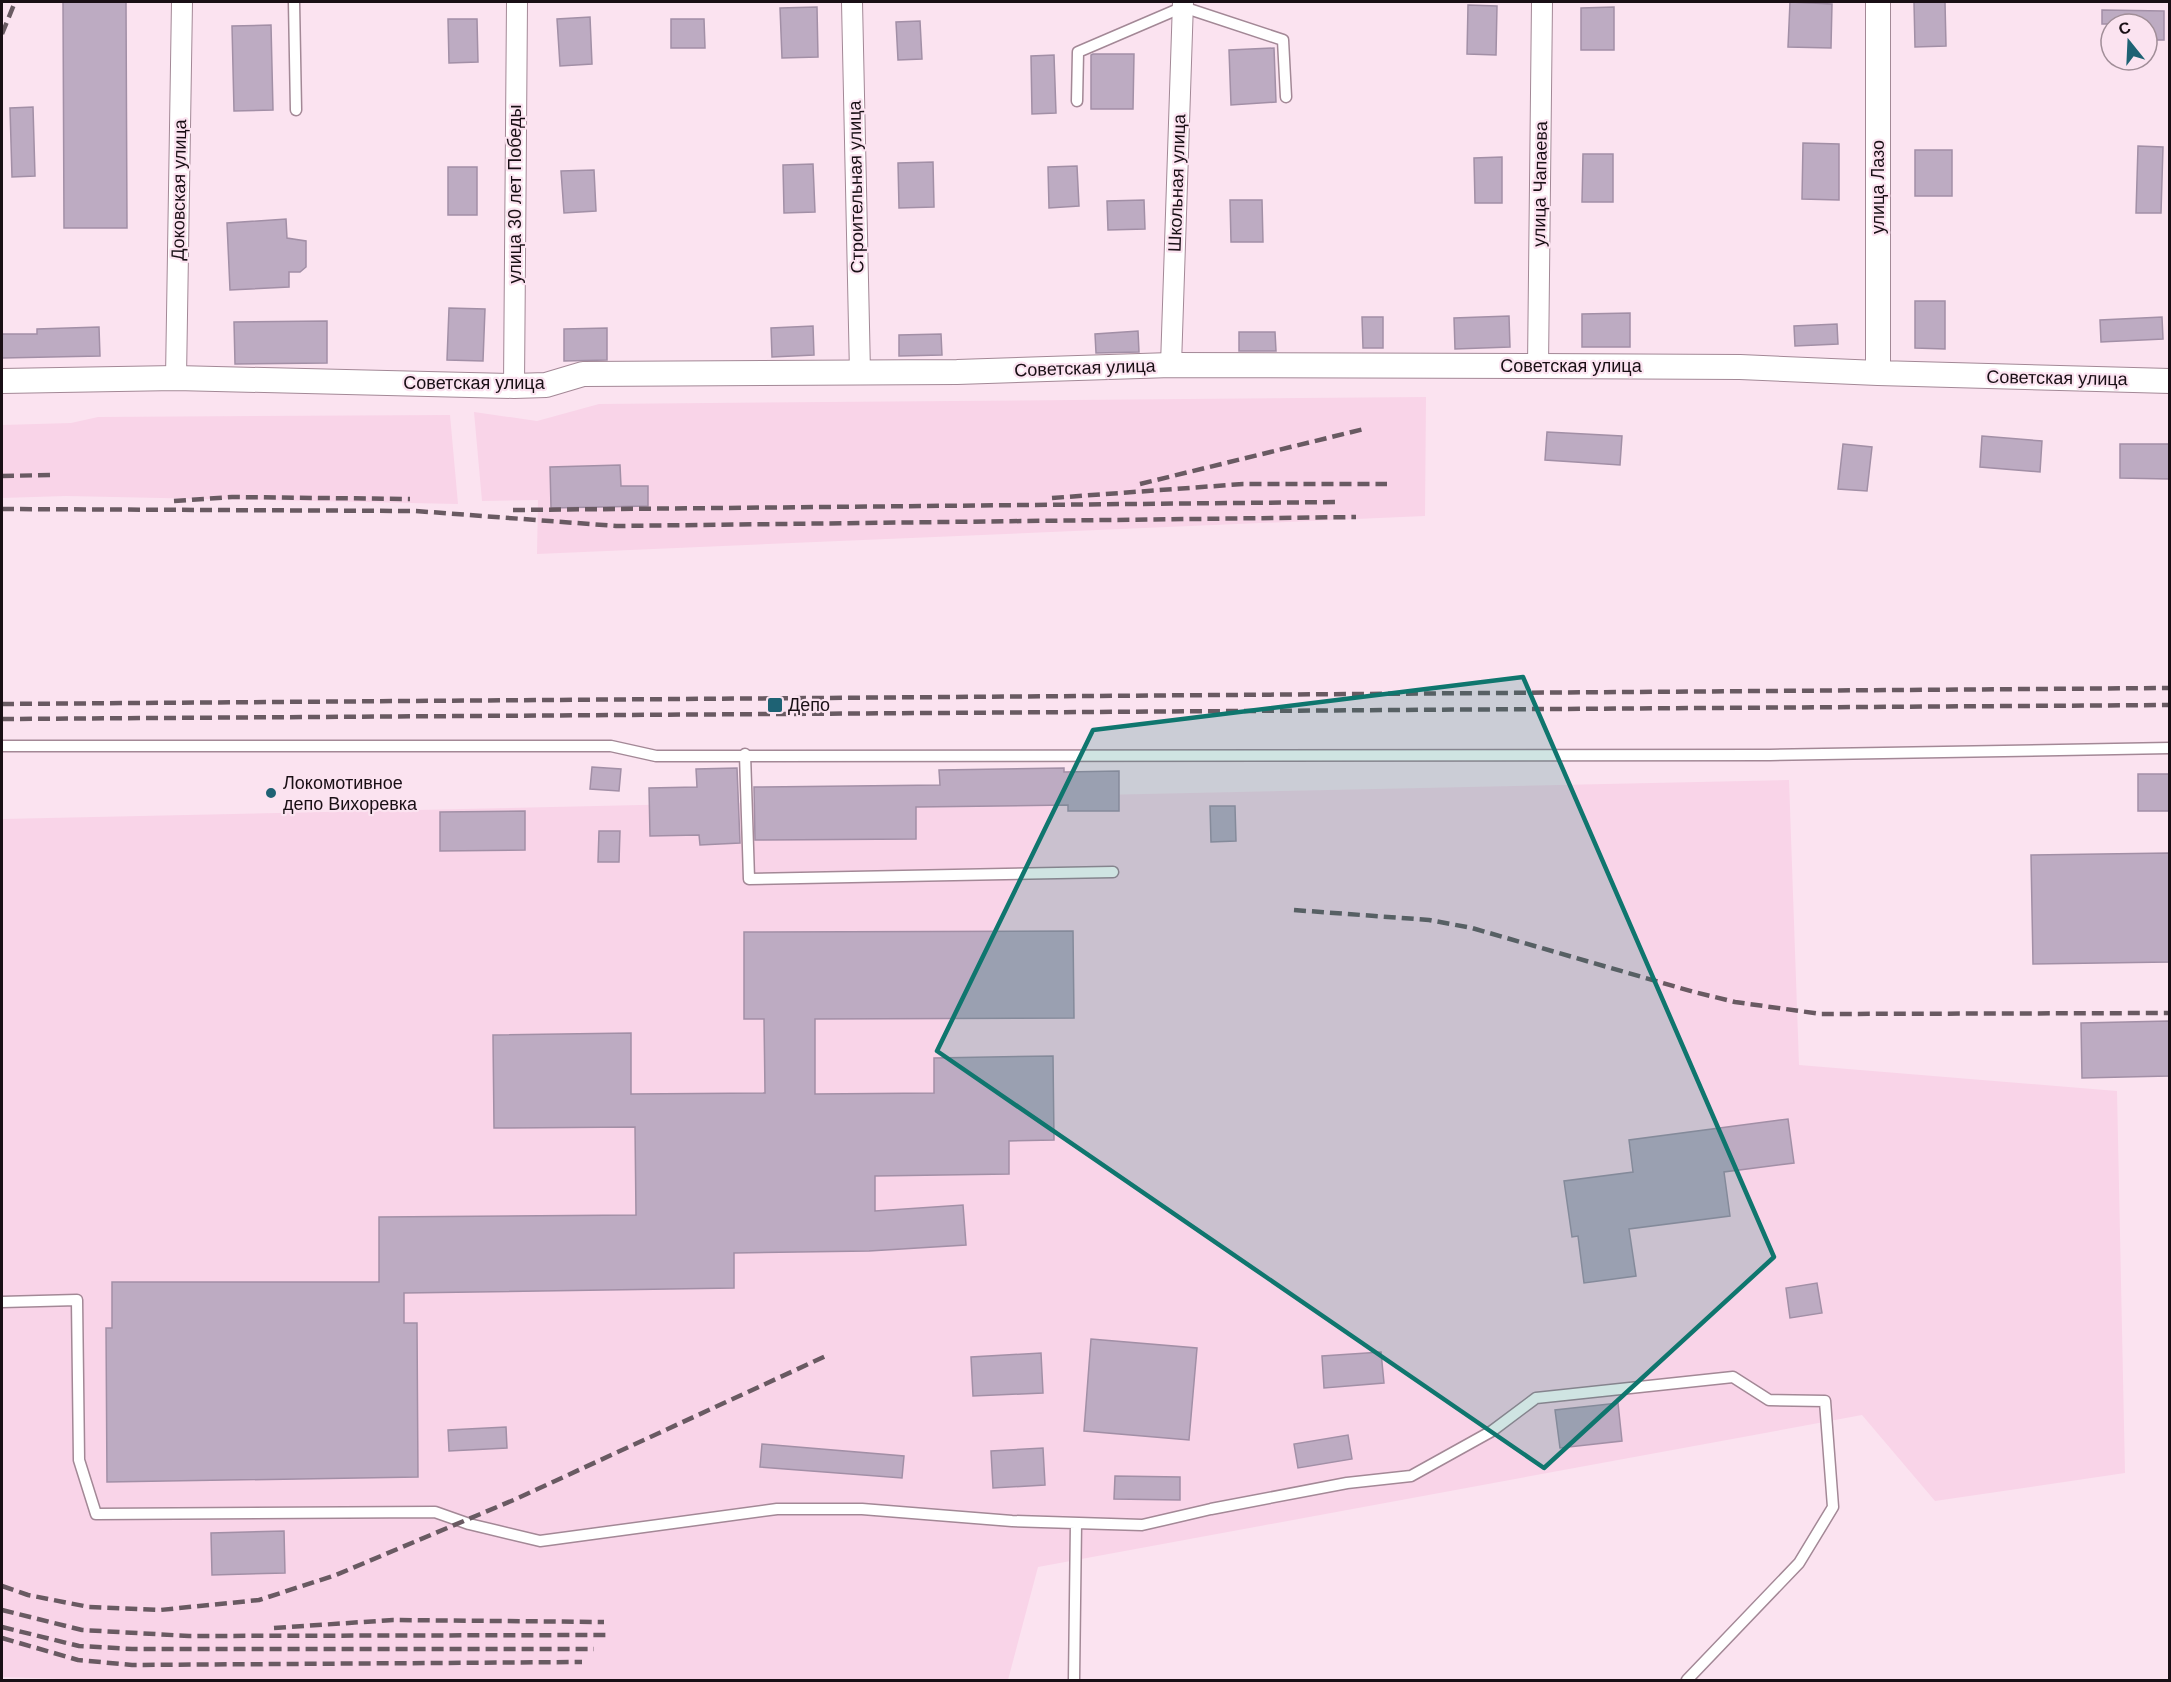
<svg xmlns="http://www.w3.org/2000/svg" width="2171" height="1682" viewBox="0 0 2171 1682" font-family="Helvetica,sans-serif">
  <style>
    .built { fill: #f9d4e8 }
    .building { fill: #bdabc2; stroke: #a28fa6; stroke-width: 1.5 }
    .lines { fill: none; stroke-linecap: round; stroke-linejoin: round }
    .service-casing { stroke: #a38896; stroke-width: 13 }
    .minor-casing { stroke: #a38896; stroke-width: 22 }
    .tertiary-casing { stroke: #a38896; stroke-width: 26 }
    .service { stroke: #fff; stroke-width: 10 }
    .minor { stroke: #fff; stroke-width: 20 }
    .tertiary { stroke: #fff; stroke-width: 24 }
    .rail { stroke: #695a62; stroke-width: 4.5; stroke-dasharray: 12 6; stroke-linecap: butt }
    .marked { fill: #0f766e; fill-opacity: 0.2; stroke: #0f766e; stroke-width: 4.5; stroke-linejoin: round }
    .poi-dot { fill: #1e6274; stroke: #fbe3f0; stroke-width: 2 }
    .labels { text-anchor: middle; stroke-width: 4.5; stroke-linejoin: round; paint-order: stroke }
    .street-label { font-size: 18px; fill: #190f15; stroke: #fbe3f0 }
    .poi-label { font-size: 18px; fill: #190f15; stroke: #fbe3f0; text-anchor: start }
  </style>
  <rect width="100%" height="100%" fill="#fbe3f0"/>
  <path class="built" d="M 1426,397 L 1425,516 L 537,554 L 538,500 L 482,501 L 474,412 L 537,421 L 599,404 Z
    M 450,415 L 458,504 L 66,496 L 2,498 L 2,425 L 71,423 L 98,417 Z
    M 1789,780 L 1799,1065 L 2117,1091 L 2125,1473 L 1935,1501 L 1862,1415 L 1038,1567 L 1008,1680 L 95,1680 L 2,1677 L 2,819 Z"/>
  <path class="building" d="M 63,2 L 126,2 L 127,228 L 64,228 Z
    M 1790,2 L 1832,4 L 1831,48 L 1788,47 Z
    M 1914,2 L 1945,2 L 1946,46 L 1915,47 Z
    M 1468,5 L 1497,6 L 1496,55 L 1467,54 Z
    M 817,7 L 818,57 L 782,58 L 780,8 Z
    M 1614,7 L 1614,50 L 1581,50 L 1581,8 Z
    M 2102,10 L 2164,11 L 2164,40 L 2147,40 L 2147,24 L 2102,24 Z
    M 590,17 L 592,64 L 560,66 L 557,19 Z
    M 448,19 L 477,19 L 478,62 L 449,63 Z
    M 671,19 L 704,19 L 705,48 L 671,48 Z
    M 920,21 L 922,59 L 898,60 L 896,22 Z
    M 271,25 L 273,110 L 234,111 L 232,26 Z
    M 1274,48 L 1276,102 L 1231,105 L 1229,50 Z
    M 1093,54 L 1134,54 L 1133,109 L 1091,109 L 1091,55 Z
    M 1054,55 L 1056,113 L 1032,114 L 1031,56 Z
    M 33,107 L 35,176 L 12,177 L 10,108 Z
    M 1803,143 L 1839,144 L 1839,200 L 1802,199 Z
    M 2138,146 L 2163,147 L 2161,213 L 2136,213 Z
    M 1915,150 L 1952,150 L 1952,196 L 1915,196 Z
    M 1583,154 L 1613,154 L 1613,202 L 1582,202 Z
    M 1502,157 L 1502,203 L 1475,203 L 1474,158 Z
    M 933,162 L 934,207 L 899,208 L 898,163 Z
    M 813,164 L 815,212 L 784,213 L 783,165 Z
    M 1077,166 L 1079,206 L 1049,208 L 1048,167 Z
    M 448,167 L 477,167 L 477,215 L 448,215 Z
    M 594,170 L 596,211 L 564,213 L 561,171 Z
    M 1144,200 L 1145,229 L 1108,230 L 1107,201 Z
    M 1230,200 L 1262,200 L 1263,242 L 1231,242 Z
    M 286,219 L 287,238 L 306,241 L 306,267 L 300,272 L 289,272 L 289,287 L 230,290 L 227,223 Z
    M 1915,301 L 1945,301 L 1945,349 L 1915,348 Z
    M 449,308 L 485,309 L 483,361 L 447,360 Z
    M 1630,313 L 1630,347 L 1582,347 L 1582,314 Z
    M 1509,316 L 1510,347 L 1455,349 L 1454,318 Z
    M 1362,317 L 1383,317 L 1383,348 L 1363,348 Z
    M 2162,317 L 2163,339 L 2101,342 L 2100,320 Z
    M 327,321 L 327,363 L 235,364 L 234,322 Z
    M 1837,324 L 1838,344 L 1795,346 L 1794,326 Z
    M 813,326 L 814,355 L 772,357 L 771,328 Z
    M 99,327 L 100,356 L 2,358 L 2,334 L 37,334 L 37,329 Z
    M 607,328 L 607,360 L 564,361 L 564,329 Z
    M 1138,331 L 1139,352 L 1096,353 L 1095,334 Z
    M 1239,332 L 1275,332 L 1276,351 L 1239,351 Z
    M 941,334 L 942,355 L 899,356 L 899,335 Z
    M 1547,432 L 1622,436 L 1620,465 L 1545,460 Z
    M 1982,436 L 2042,441 L 2040,472 L 1980,467 Z
    M 1843,444 L 1872,447 L 1867,491 L 1838,489 Z
    M 2120,444 L 2169,444 L 2169,479 L 2120,478 Z
    M 620,465 L 621,486 L 648,486 L 648,506 L 551,508 L 550,467 Z
    M 592,767 L 621,769 L 619,791 L 590,789 Z
    M 737,768 L 740,843 L 700,845 L 699,835 L 650,836 L 649,788 L 697,787 L 696,769 Z
    M 1064,768 L 1064,772 L 1119,771 L 1119,811 L 1068,811 L 1068,805 L 916,807 L 916,839 L 755,840 L 754,787 L 940,785 L 939,770 Z
    M 2138,774 L 2169,774 L 2169,811 L 2138,811 Z
    M 1210,806 L 1235,806 L 1236,841 L 1211,842 Z
    M 525,811 L 525,850 L 440,851 L 440,812 Z
    M 599,831 L 620,831 L 619,862 L 598,862 Z
    M 2169,853 L 2169,962 L 2033,964 L 2031,855 Z
    M 1073,931 L 1074,1018 L 815,1019 L 815,1094 L 934,1093 L 934,1058 L 1053,1056 L 1054,1140 L 1009,1141 L 1009,1174 L 875,1176 L 875,1211 L 963,1205 L 966,1245 L 869,1251 L 734,1253 L 734,1288 L 404,1293 L 404,1323 L 417,1323 L 418,1477 L 107,1482 L 106,1328 L 112,1328 L 112,1282 L 379,1282 L 379,1217 L 636,1215 L 635,1127 L 494,1128 L 493,1035 L 631,1033 L 631,1094 L 765,1093 L 764,1019 L 744,1019 L 744,932 Z
    M 2169,1021 L 2169,1076 L 2082,1078 L 2081,1023 Z
    M 1788,1119 L 1794,1163 L 1724,1172 L 1730,1216 L 1629,1229 L 1636,1276 L 1584,1283 L 1578,1236 L 1572,1237 L 1564,1181 L 1633,1172 L 1629,1140 Z
    M 1817,1283 L 1822,1313 L 1790,1318 L 1786,1288 Z
    M 1091,1339 L 1197,1348 L 1189,1440 L 1084,1431 Z
    M 1381,1352 L 1384,1383 L 1324,1388 L 1322,1356 Z
    M 1041,1353 L 1043,1393 L 973,1396 L 971,1357 Z
    M 1618,1403 L 1622,1441 L 1560,1448 L 1555,1410 Z
    M 506,1427 L 507,1448 L 449,1451 L 448,1430 Z
    M 1348,1435 L 1352,1459 L 1298,1468 L 1294,1444 Z
    M 762,1444 L 904,1456 L 902,1478 L 760,1467 Z
    M 1043,1448 L 1045,1485 L 993,1488 L 991,1451 Z
    M 1115,1476 L 1180,1477 L 1180,1500 L 1114,1499 Z
    M 284,1531 L 285,1573 L 212,1575 L 211,1533 Z"/>
  <g class="lines">
    <defs>
      <path id="service" d="M 294,2 L 296,110
        M 1077,101 L 1078,52 L 1183,7 L 1283,40 L 1286,97
        M 2,746 L 611,746 L 656,756 L 1770,755 L 2170,748
        M 745,754 L 749,879 L 1113,872
        M 2,1302 L 77,1300 L 79,1460 L 96,1514 L 435,1512 L 469,1524 L 540,1541 L 777,1509 L 862,1509 L 1012,1521 L 1142,1525 L 1211,1509 L 1347,1483 L 1411,1476 L 1492,1431 L 1536,1398 L 1733,1377 L 1769,1400 L 1825,1401 L 1833,1507 L 1799,1563 L 1687,1680
        M 1074,1680 L 1076,1523"/>
      <path id="minor" d="M 852,2 L 860,373
        M 1171,365 L 1183,2
        M 1538,366 L 1542,2
        M 176,378 L 182,2
        M 514,386 L 517,2"/>
      <path id="tertiary" d="M 1878,373 L 1878,2
        M 2,381 L 176,378 L 514,386 L 546,385 L 583,374 L 957,372 L 1171,365 L 1538,366 L 1740,367 L 1878,373 L 2170,381"/>
    </defs>
    <use href="#service" class="service-casing"/>
    <use href="#minor" class="minor-casing"/>
    <use href="#tertiary" class="tertiary-casing"/>
    <use href="#service" class="service"/>
    <use href="#minor" class="minor"/>
    <use href="#tertiary" class="tertiary"/>
    <path class="rail" d="M 2,34 L 15,2
      M 2,476 L 50,475
      M 1140,484 L 1364,429
      M 1052,498 L 1243,484 L 1387,484
      M 174,501 L 232,497 L 410,499
      M 2,509 L 416,511 L 616,526 L 1356,517
      M 513,510 L 1338,502
      M 2,704 L 2170,688
      M 2,719 L 2170,705
      M 1294,910 L 1429,920 L 1472,928 L 1694,992 L 1735,1002 L 1821,1014 L 2170,1013
      M 2,1586 L 28,1595 L 89,1607 L 160,1610 L 259,1600 L 336,1575 L 516,1499 L 828,1355
      M 2,1610 L 82,1630 L 189,1636 L 608,1635
      M 2,1627 L 79,1646 L 132,1649 L 594,1649
      M 274,1628 L 393,1620 L 604,1622
      M 2,1638 L 78,1660 L 132,1665 L 582,1662"/>
  </g>
  <path class="marked" d="M 1523,677 L 1774,1257 L 1544,1468 L 937,1051 L 1093,730 Z"/>
  <g class="poi-dot">
    <rect x="767" y="697" width="16" height="16" rx="3"/>
    <circle cx="271" cy="793" r="6"/>
  </g>
  <g class="labels">
    <g class="street-label">
      <text transform="translate(1177 183) rotate(-88)" y="6">Школьная улица</text>
      <text transform="translate(1540 184) rotate(-89)" y="6">улица Чапаева</text>
      <text transform="translate(856 187) rotate(-91)" y="6">Строительная улица</text>
      <text transform="translate(1878 187) rotate(-90)" y="6">улица Лазо</text>
      <text transform="translate(179 190) rotate(-89)" y="6">Доковская улица</text>
      <text transform="translate(515 194) rotate(-90)" y="6">улица 30 лет Победы</text>
      <text x="1571" y="372">Советская улица</text>
      <text transform="translate(1085 368) rotate(-2)" y="6">Советская улица</text>
      <text transform="translate(2057 378) rotate(1)" y="6">Советская улица</text>
      <text x="474" y="389">Советская улица</text>
    </g>
    <g class="poi-label">
      <text x="788" y="711">Депо</text>
      <text x="283" y="789">Локомотивное<tspan x="283" dy="21">депо Вихоревка</tspan></text>
    </g>
  </g>
  <rect width="2171" height="1682" fill="none" stroke="#190f15" stroke-width="6"/>
  <g transform="translate(2129 42) rotate(342)"><circle r="28" fill="#fbe3f0" stroke="#a18e98" stroke-width="1.5"/>
  <path d="M0-4.5L10 22L0 15L-10 22Z" fill="#1e6274"/>
  <text y="-9" font-size="16" font-weight="bold" text-anchor="middle" fill="#190f15">С</text>
  </g>
</svg>
